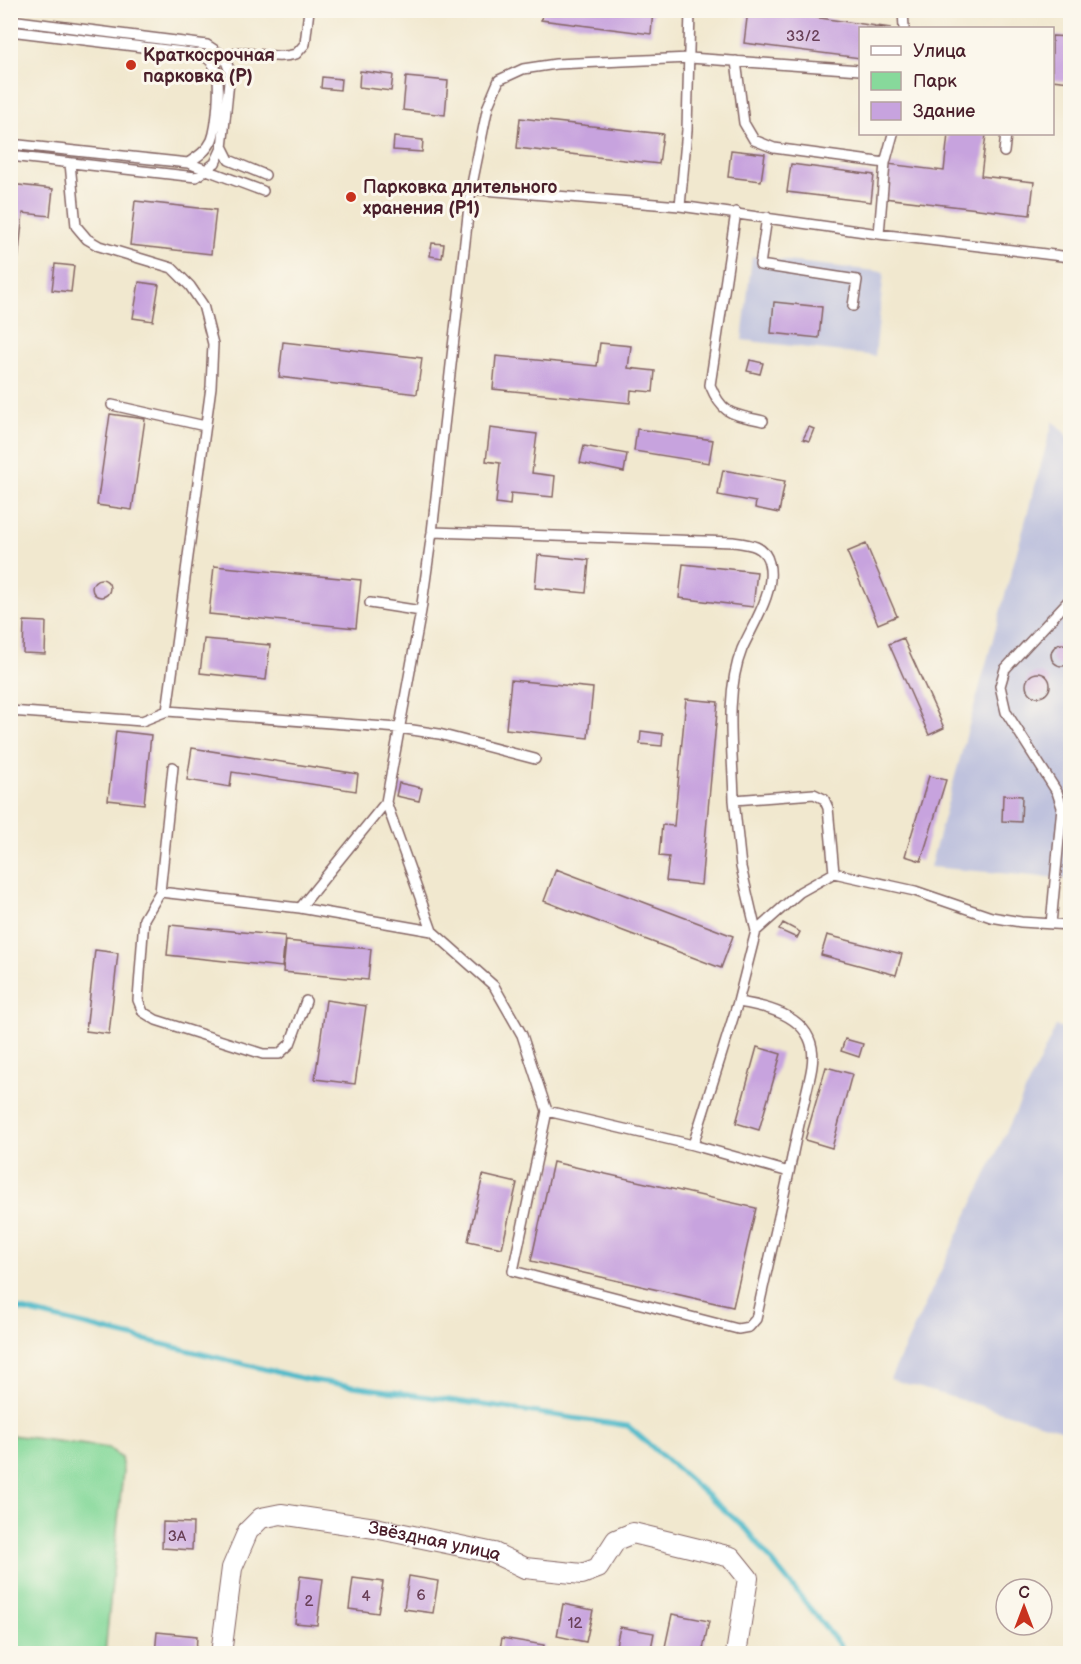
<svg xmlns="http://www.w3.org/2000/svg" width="1081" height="1664" viewBox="0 0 1081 1664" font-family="'Balsamiq Sans',sans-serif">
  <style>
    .industrial { fill: #bfc2dd }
    .green { fill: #87d99b; stroke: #687c63; stroke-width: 1.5 }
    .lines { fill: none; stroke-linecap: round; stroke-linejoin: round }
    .stream { stroke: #4db9c9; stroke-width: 5 }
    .building { fill: #c7a3de }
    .lane-casing { stroke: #846564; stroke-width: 12 }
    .street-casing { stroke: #846564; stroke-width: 22 }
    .lane { stroke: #fff; stroke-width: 9 }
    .street { stroke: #fff; stroke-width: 20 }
    .poi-dot { fill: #c8321e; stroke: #fbf7ec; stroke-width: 2 }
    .labels { text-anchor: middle; stroke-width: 6; stroke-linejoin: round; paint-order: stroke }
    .number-label { font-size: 15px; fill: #694058 }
    .poi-label { font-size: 18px; font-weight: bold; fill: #4a1f2b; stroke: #fbf7ec; text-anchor: start }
    .street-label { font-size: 18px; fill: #4a1f2b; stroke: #fbf7ec }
  </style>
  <rect width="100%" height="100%" fill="#fbf7ec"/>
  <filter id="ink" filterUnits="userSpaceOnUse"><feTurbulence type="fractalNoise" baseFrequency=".0167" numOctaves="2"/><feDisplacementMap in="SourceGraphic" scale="12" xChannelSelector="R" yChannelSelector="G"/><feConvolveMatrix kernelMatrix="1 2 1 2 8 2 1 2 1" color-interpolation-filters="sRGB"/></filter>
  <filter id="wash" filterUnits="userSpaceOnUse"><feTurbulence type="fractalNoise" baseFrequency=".008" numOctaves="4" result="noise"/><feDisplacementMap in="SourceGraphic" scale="24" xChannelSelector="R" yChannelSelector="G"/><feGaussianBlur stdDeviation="1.35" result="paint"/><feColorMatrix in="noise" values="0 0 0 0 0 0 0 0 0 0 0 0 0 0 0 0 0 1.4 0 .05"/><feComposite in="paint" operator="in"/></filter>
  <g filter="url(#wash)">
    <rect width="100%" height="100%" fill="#f1e8cf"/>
    <path class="industrial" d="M 752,257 L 884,272 L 875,356 L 742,340 Z
      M 1053,421 L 1070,438 L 1070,879 L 930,867 Z
      M 1056,1026 L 1070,1030 L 1070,1432 L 890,1379 Z"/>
    <path class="green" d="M 11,1435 L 109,1448 L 121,1458 L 123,1471 L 105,1653 L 11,1653 Z"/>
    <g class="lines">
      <path class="stream" d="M 10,1307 L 305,1379 L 628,1426 L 746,1529 L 847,1654"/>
    </g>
    <g id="blocks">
      <path class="building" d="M 543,10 L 653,10 L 651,34 L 541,20 Z
        M 748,10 L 763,10 L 891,28 L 860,28 L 860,58 L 744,43 Z
        M 1052,36 L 1070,37 L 1070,82 L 1052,80 Z
        M 360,71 L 393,75 L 391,91 L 359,87 Z
        M 322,77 L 341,79 L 340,90 L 321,88 Z
        M 406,77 L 448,81 L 445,115 L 403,110 Z
        M 520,118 L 663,134 L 659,164 L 517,148 Z
        M 948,134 L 986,134 L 981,176 L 1034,182 L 1030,215 L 884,198 L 888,164 L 944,171 Z
        M 394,137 L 423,140 L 422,152 L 393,150 Z
        M 731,150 L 765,154 L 761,181 L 728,177 Z
        M 791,164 L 874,175 L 871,202 L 787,192 Z
        M 10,184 L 53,189 L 50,216 L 23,213 L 15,291 L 10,290 Z
        M 135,201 L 216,210 L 211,254 L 130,245 Z
        M 432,243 L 444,244 L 442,258 L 430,256 Z
        M 55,264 L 74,266 L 71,292 L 52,290 Z
        M 139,282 L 159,285 L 153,321 L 133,318 Z
        M 774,302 L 822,307 L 819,338 L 771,333 Z
        M 283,342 L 422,358 L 417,394 L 279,377 Z
        M 600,343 L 631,346 L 628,368 L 655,371 L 653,392 L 631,390 L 630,403 L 493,389 L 496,356 L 597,366 Z
        M 750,360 L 763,363 L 760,374 L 747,371 Z
        M 110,414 L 145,419 L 132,510 L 97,505 Z
        M 809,427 L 814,429 L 809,441 L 803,439 Z
        M 490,428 L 537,434 L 532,473 L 555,476 L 553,497 L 511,493 L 510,505 L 496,503 L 500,463 L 486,461 Z
        M 637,429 L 713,440 L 709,463 L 634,451 Z
        M 584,446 L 627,454 L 624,472 L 580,463 Z
        M 723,470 L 785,481 L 779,513 L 755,508 L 756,502 L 718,495 Z
        M 866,544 L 897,616 L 878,624 L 847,552 Z
        M 538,555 L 589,560 L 586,593 L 535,588 Z
        M 683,564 L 757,572 L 753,607 L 679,598 Z
        M 214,566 L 361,580 L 356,628 L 209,614 Z
        M92 588a9 9 0 1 1 18 0a9 9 0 1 1-18 0Z
        M 24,621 L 46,622 L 45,654 L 23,653 Z
        M 903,638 L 944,728 L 929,735 L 889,644 Z
        M 204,639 L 270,645 L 266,680 L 200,673 Z
        M1051 655a11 11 0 1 1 22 0a11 11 0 1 1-22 0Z
        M1026 685a12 12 0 1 1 24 0a12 12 0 1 1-24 0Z
        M 511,680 L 593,688 L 588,738 L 506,729 Z
        M 686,699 L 718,702 L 701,885 L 666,881 L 669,857 L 659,856 L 662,825 L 674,826 Z
        M 116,731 L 151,735 L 144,804 L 108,800 Z
        M 641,731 L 663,734 L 662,746 L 640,744 Z
        M 192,748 L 358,774 L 356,791 L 232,772 L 230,787 L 187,780 Z
        M 929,776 L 946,780 L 921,861 L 905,856 Z
        M 399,783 L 422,788 L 419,801 L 396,796 Z
        M 1003,795 L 1022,796 L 1021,822 L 1002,821 Z
        M 556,869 L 733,936 L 721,968 L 544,901 Z
        M 783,923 L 800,932 L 797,938 L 779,930 Z
        M 170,925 L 285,936 L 282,967 L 167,955 Z
        M 827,935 L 902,954 L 896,975 L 821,955 Z
        M 286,941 L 371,949 L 368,980 L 283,972 Z
        M 95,950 L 118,953 L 109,1034 L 86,1031 Z
        M 326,1000 L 366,1006 L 355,1084 L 315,1079 Z
        M 845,1039 L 863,1044 L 859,1057 L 841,1051 Z
        M 757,1047 L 781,1054 L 759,1130 L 736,1123 Z
        M 826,1067 L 852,1074 L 832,1148 L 805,1140 Z
        M 553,1162 L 756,1208 L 733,1307 L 531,1261 Z
        M 483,1175 L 517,1183 L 502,1248 L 468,1241 Z
        M 163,1522 L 193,1523 L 192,1550 L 162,1548 Z
        M 300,1576 L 323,1579 L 317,1625 L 295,1623 Z
        M 409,1576 L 438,1581 L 433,1613 L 404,1609 Z
        M 353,1578 L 383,1582 L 378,1613 L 349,1609 Z
        M 563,1604 L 593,1610 L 586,1642 L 557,1636 Z
        M 672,1614 L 709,1621 L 702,1654 L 665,1647 Z
        M 620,1627 L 654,1633 L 650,1654 L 614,1654 Z
        M 157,1632 L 197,1636 L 196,1654 L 155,1654 Z
        M 502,1638 L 544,1645 L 542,1654 L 499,1654 Z"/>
    </g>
  </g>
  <g filter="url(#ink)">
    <use href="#blocks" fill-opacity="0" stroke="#846564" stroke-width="1.5"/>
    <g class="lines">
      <defs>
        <path id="lane" d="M 903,10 L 904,28
          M 10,20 L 207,45 L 224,56 L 230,72 L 222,148 L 215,163 L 196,177 L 10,156
          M 10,31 L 200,54 C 207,57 213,62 216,70 C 221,83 217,127 212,140 C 207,151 197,157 188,163 L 10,144
          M 224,56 C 248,48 272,61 296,54 L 305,44 L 309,10
          M 736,61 L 744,123 L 754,140 L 774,148 L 885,163
          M 222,146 L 229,160 L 265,175
          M 1004,152 L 1006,134
          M 70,163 L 76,226 L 87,239 L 99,246 L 172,268 L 190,286 L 203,305 L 213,344 L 211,387 L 167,711
          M 188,163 L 263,191
          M 471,189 L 680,206 L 879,234 L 1070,257
          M 680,206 L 687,130 L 690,10
          M 736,212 L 710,385 C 723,416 733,414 763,421
          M 767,217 L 760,265 L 857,280 L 853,306
          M 879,234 L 885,163 L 893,134
          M 112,405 L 205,426
          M 432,532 L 733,542 C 748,544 765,545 769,563 C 776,591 753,624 742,649 C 724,694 733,753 734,800 L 814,794 L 824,799 L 828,808 L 834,873 L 915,891 L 991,917 L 1021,922 L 1070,925
          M 370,603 L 421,611
          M 10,711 L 142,721 L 167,711 L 399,728 L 439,734 L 535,759
          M 173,767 L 160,892 L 144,919 L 138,1000 L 143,1012 L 156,1020 L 263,1054 L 279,1054 L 290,1044 L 306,1001
          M 734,800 L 741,867 L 756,931 L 738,1002 C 765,1006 806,1015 812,1048 C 815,1064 808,1083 805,1099 C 799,1123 794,1147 789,1172
          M 160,892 L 300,908 L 386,802
          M 300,908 L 432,931
          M 1051,924 L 1062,807 L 1057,792 L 1006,712 L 1000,686 L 1005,669 L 1070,599
          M 756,931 L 800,892 L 834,873
          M 547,1111 L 693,1145 L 789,1172 L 756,1319 L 749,1327 L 738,1329 L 513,1271 L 547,1111 L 522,1035 L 494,986 L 432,931 L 386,802 L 421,611 L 432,532 L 471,189 L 488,106 L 499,80 L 523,69 L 556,64 L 690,58 L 860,70
          M 693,1145 L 738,1002"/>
        <g id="street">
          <path id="s1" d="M 221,1654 L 232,1568 L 248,1531 L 261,1518 L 281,1514 L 375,1528 L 494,1553 L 525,1568 L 582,1574 L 598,1568 L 616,1540 L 633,1533 L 731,1557 L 748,1578 L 736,1654"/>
        </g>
      </defs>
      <use href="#lane" class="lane-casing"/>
      <use href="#street" class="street-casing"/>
      <use href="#lane" class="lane"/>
      <use href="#street" class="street"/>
    </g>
  </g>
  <g class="poi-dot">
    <circle cx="131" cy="65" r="6"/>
    <circle cx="351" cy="197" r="6"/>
  </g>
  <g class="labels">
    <g class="number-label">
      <text x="803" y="41">33/2</text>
      <text x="177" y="1541">3А</text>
      <text x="421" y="1600">6</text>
      <text x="366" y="1601">4</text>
      <text x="309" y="1606">2</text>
      <text x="575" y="1628">12</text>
    </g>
    <g class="poi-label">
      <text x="143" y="61">Краткосрочная<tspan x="143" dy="21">парковка (P)</tspan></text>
      <text x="363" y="193">Парковка длительного<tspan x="363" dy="21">хранения (P1)</tspan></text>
    </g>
    <g class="street-label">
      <text dy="6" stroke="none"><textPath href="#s1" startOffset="322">Звёздная улица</textPath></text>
    </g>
  </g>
  <rect width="1081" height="1664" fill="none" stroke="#fbf7ec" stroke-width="36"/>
  <rect x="859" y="27" width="195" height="108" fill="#fbf7ec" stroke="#b4a19f" stroke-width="1.5"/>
  <rect x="871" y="46" width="30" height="9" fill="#ffffff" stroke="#b4a19f" stroke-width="1.5"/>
  <text x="913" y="57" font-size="18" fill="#4a1f2b">Улица</text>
  <rect x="871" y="72" width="30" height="18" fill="#87d99b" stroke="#b4a19f" stroke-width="1.5"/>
  <text x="913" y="87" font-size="18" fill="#4a1f2b">Парк</text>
  <rect x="871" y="102" width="30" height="18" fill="#c7a3de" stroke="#b4a19f" stroke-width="1.5"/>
  <text x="913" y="117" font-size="18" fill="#4a1f2b">Здание</text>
  <g transform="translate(1024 1607)"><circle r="28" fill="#fbf7ec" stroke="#b4a19f" stroke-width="1.5"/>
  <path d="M0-4.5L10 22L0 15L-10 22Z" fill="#c8321e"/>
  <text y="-9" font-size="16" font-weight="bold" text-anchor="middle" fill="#4a1f2b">С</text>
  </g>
</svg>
